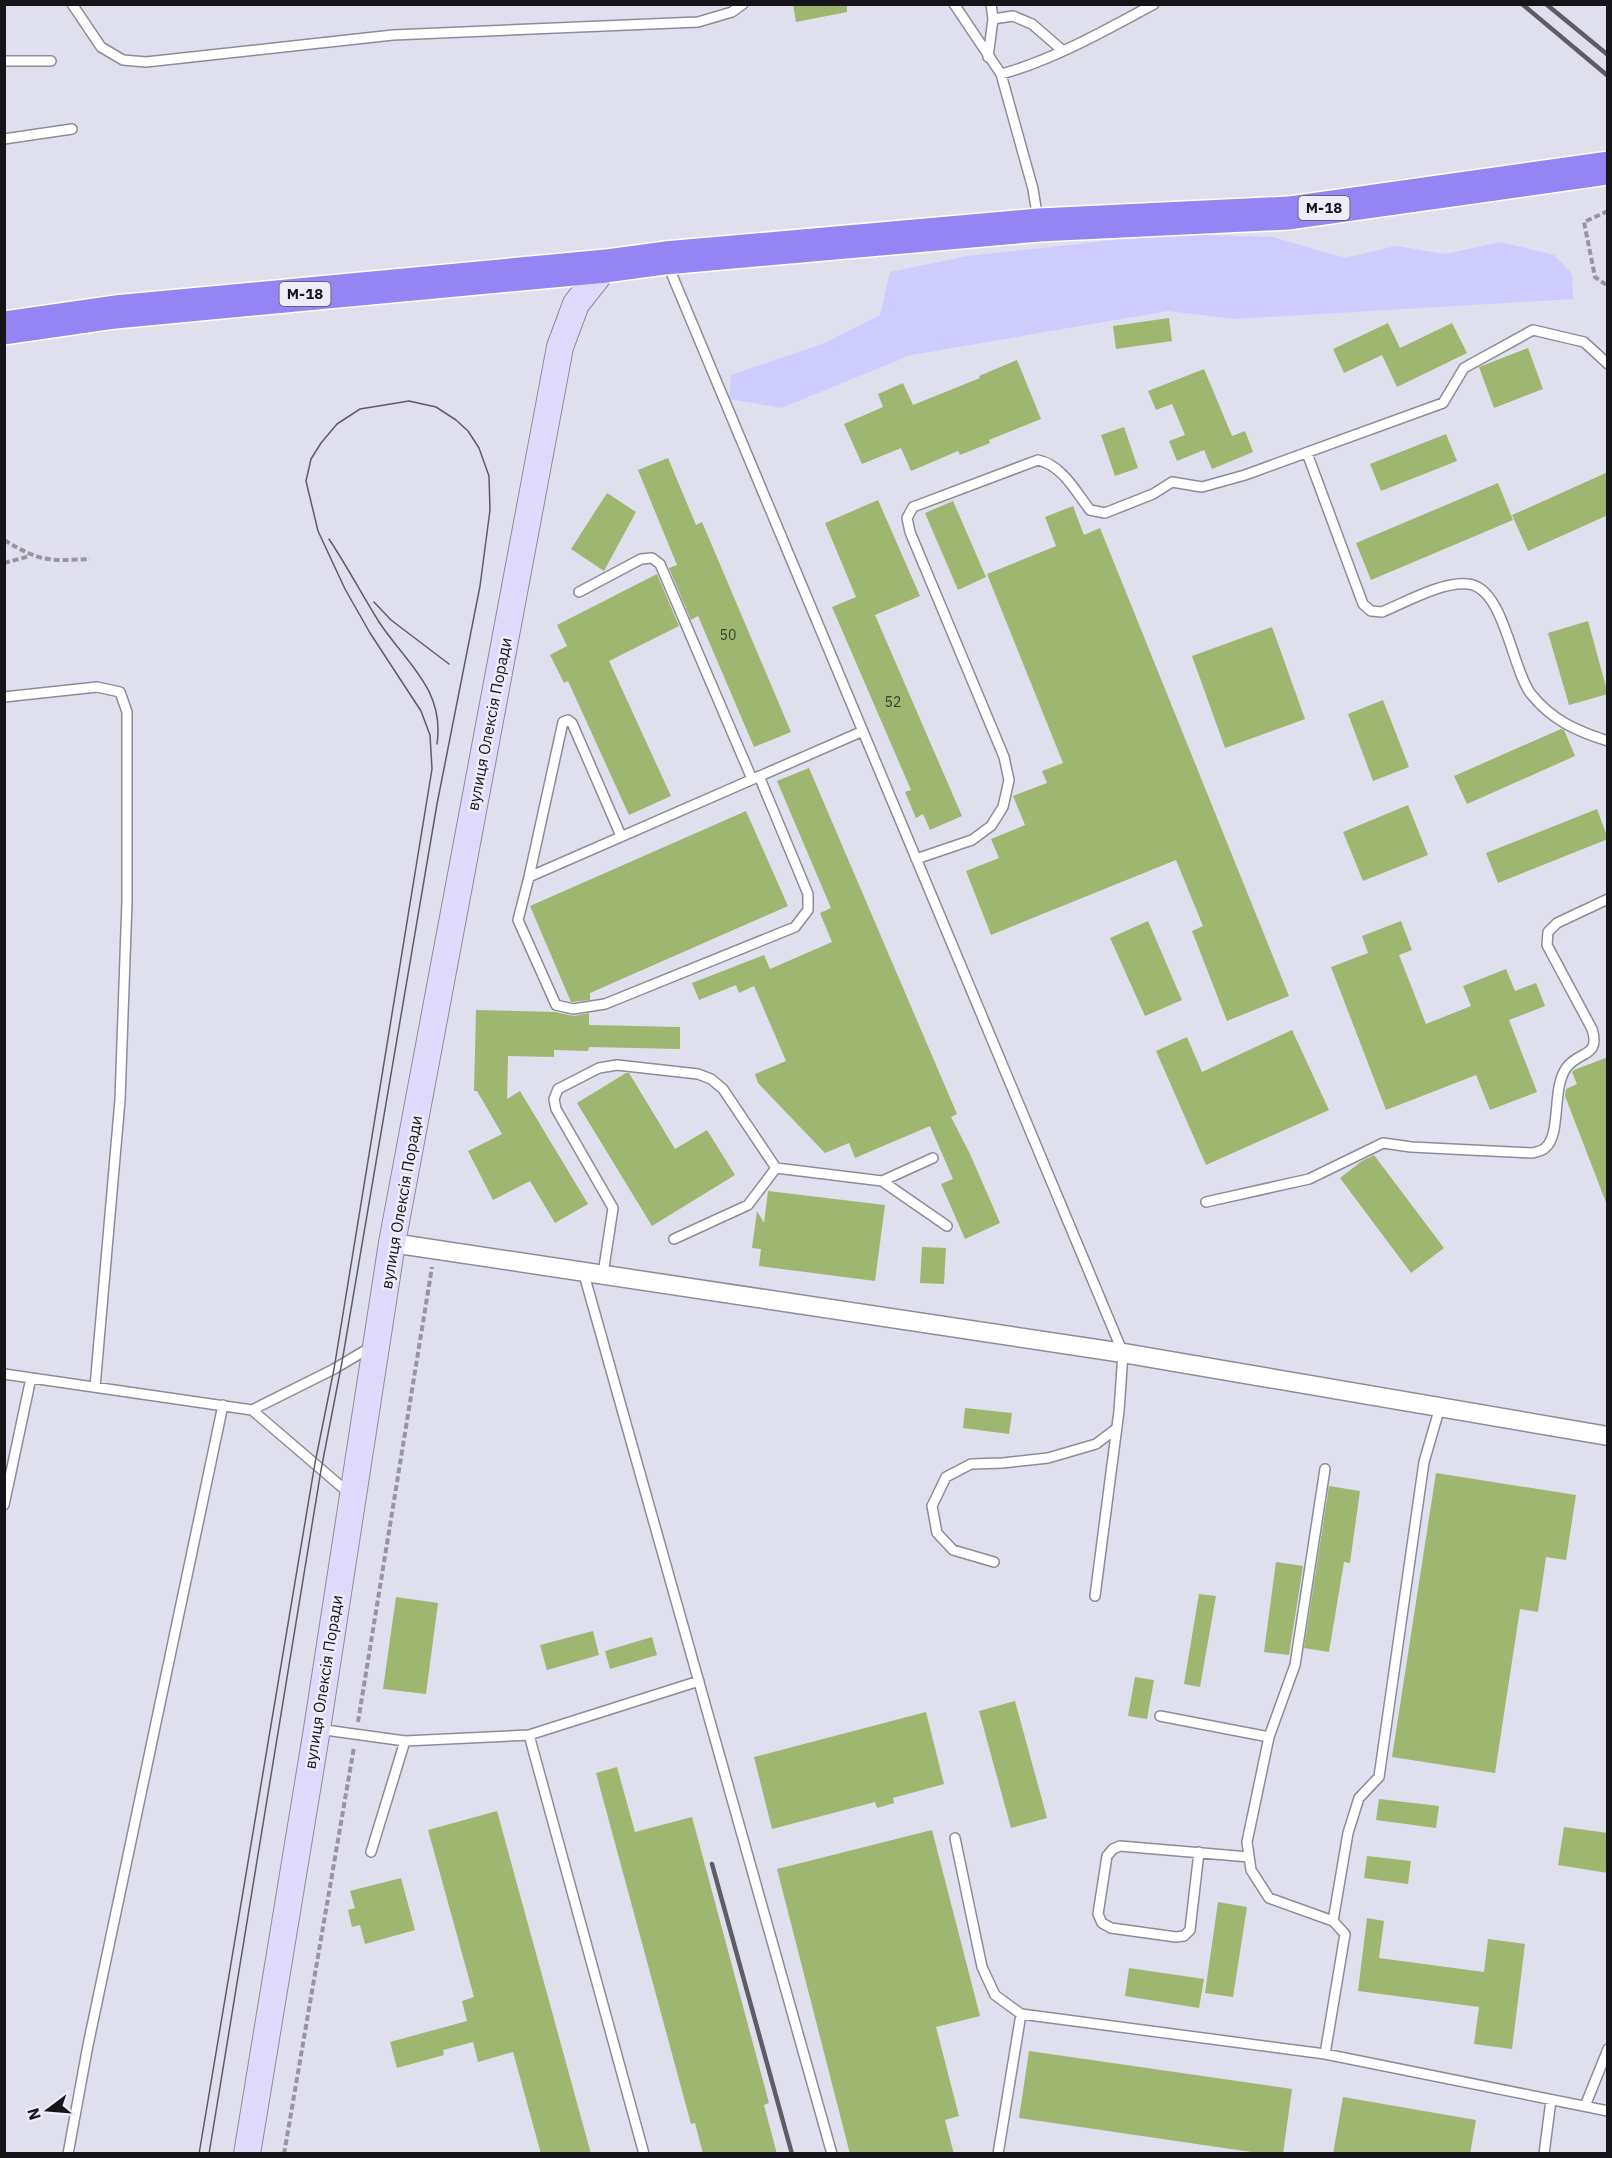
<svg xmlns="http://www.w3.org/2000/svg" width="1612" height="2158" viewBox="0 0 1612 2158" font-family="'IBM Plex Sans',sans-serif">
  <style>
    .green { fill: #cecbff }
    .building { fill: #9fb670 }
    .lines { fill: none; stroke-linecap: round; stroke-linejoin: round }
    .lane-casing { stroke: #8c8c98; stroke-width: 12 }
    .street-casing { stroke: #8c8c98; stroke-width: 21 }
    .secondary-casing { stroke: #8c8c98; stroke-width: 28 }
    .highway-casing { stroke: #fff; stroke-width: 36 }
    .path { stroke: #9695a0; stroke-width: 4; stroke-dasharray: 6 3; stroke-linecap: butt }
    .lane { stroke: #fff; stroke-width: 9 }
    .street { stroke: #fff; stroke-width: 18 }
    .secondary { stroke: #dfdafc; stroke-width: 26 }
    .highway { stroke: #9585f4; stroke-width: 33 }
    .tram { stroke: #5e5d65; stroke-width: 1.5 }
    .rail { stroke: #5e5d65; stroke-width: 4.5 }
    .labels { text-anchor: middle; stroke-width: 5; stroke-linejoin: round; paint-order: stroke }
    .number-label { font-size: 14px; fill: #383c2f }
    .shield { fill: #edecfa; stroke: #56555c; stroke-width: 1.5 }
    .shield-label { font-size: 15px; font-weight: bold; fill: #151419 }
    .street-label { font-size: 16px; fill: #151419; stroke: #edecfa }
  </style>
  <rect width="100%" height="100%" fill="#e0dfed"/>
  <path class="green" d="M 1170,234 L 1273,237 L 1345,258 L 1396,246 L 1446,254 L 1500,242 L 1554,255 L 1572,274 L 1573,299 L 1234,319 L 1168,311 L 911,355 L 781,408 L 729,399 L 731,375 L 825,343 L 880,315 L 890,272 L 968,256 Z"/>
  <path class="building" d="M 793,4 L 847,4 L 847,12 L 796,22 Z
    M 1169,318 L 1172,341 L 1116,349 L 1113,326 Z
    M 1388,323 L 1400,348 L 1452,323 L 1467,353 L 1397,387 L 1382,355 L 1344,373 L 1333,349 Z
    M 1528,348 L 1543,389 L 1494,408 L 1479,367 Z
    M 1017,360 L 1041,419 L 989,440 L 990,443 L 960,455 L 958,451 L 911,471 L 901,448 L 862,464 L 844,424 L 883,407 L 878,394 L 903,383 L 913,405 L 980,378 L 979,376 Z
    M 1204,369 L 1232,436 L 1245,431 L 1253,452 L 1212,469 L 1204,450 L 1177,461 L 1169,441 L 1185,435 L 1172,404 L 1156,410 L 1148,391 Z
    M 1124,427 L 1138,468 L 1115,476 L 1101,435 Z
    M 1446,434 L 1457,461 L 1381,491 L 1370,464 Z
    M 668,458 L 696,525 L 702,522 L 791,732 L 754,747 L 698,616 L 691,620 L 669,568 L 677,565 L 638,470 Z
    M 1608,472 L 1608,515 L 1528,551 L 1512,515 Z
    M 1498,483 L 1513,520 L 1371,580 L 1356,543 Z
    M 607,493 L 636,512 L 604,571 L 571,549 Z
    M 878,500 L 920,596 L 875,615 L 962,816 L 930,830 L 923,814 L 916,818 L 905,792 L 911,790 L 832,607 L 856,597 L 825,523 Z
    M 953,501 L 986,577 L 958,590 L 925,513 Z
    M 1073,506 L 1084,535 L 1100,528 L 1289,996 L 1227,1021 L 1192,931 L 1203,926 L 1176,860 L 991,935 L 966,871 L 999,858 L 991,839 L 1025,825 L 1013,796 L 1047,783 L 1042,771 L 1063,763 L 987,574 L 1056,546 L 1045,517 Z
    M 657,574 L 679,626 L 609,661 L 671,796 L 629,815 L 568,681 L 564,683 L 550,655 L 567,646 L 557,625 Z
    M 1588,621 L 1608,694 L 1569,705 L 1548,633 Z
    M 1272,627 L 1305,719 L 1225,748 L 1192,656 Z
    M 1383,700 L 1409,767 L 1373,781 L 1348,714 Z
    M 1561,729 L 1564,730 L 1575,756 L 1467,804 L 1454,776 Z
    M 809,768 L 957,1114 L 951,1117 L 970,1154 L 1000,1223 L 965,1239 L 941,1184 L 953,1179 L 930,1126 L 855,1158 L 849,1143 L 825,1153 L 758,1083 L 755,1074 L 786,1061 L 754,986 L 739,993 L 736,985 L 699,1000 L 692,983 L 764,955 L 770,969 L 832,942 L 820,913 L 831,908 L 777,781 Z
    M 1408,805 L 1428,855 L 1363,881 L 1343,832 Z
    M 1597,809 L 1608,839 L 1498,883 L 1486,853 Z
    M 746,811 L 788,906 L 590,993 L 590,1000 L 571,1002 L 530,906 Z
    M 1148,921 L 1182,1000 L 1145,1016 L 1110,938 Z
    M 1401,921 L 1412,950 L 1399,955 L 1426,1024 L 1471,1006 L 1463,986 L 1506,969 L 1515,991 L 1536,983 L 1545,1006 L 1509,1020 L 1537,1092 L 1490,1110 L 1476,1075 L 1386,1110 L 1331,967 L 1368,953 L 1362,936 Z
    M 476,1010 L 555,1012 L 574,1016 L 589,1013 L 589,1025 L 680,1027 L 680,1049 L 589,1047 L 588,1051 L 554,1050 L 554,1057 L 508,1056 L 507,1099 L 520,1091 L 588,1204 L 555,1223 L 530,1181 L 493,1200 L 468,1151 L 502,1134 L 477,1091 L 474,1091 Z
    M 1292,1030 L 1329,1110 L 1206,1165 L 1156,1051 L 1187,1037 L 1202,1072 Z
    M 1608,1057 L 1608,1205 L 1607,1205 L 1565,1096 L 1566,1089 L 1577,1084 L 1572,1072 L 1574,1070 Z
    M 626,1073 L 629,1073 L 675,1149 L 707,1130 L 735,1175 L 652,1226 L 577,1103 Z
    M 1374,1155 L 1444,1248 L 1411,1273 L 1340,1178 L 1362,1161 Z
    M 768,1191 L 885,1205 L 875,1281 L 759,1266 L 761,1249 L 752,1248 L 757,1211 L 764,1223 Z
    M 922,1247 L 946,1248 L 944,1284 L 920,1283 Z
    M 965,1408 L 1012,1413 L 1009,1434 L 963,1428 Z
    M 1436,1473 L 1576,1495 L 1566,1560 L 1546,1557 L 1538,1612 L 1520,1609 L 1495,1773 L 1392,1757 Z
    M 1329,1486 L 1360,1491 L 1350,1563 L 1344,1562 L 1329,1652 L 1304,1648 Z
    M 1276,1562 L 1303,1566 L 1289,1655 L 1264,1652 Z
    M 1199,1594 L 1216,1596 L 1200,1687 L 1184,1684 Z
    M 396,1597 L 438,1603 L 426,1694 L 383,1689 Z
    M 593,1631 L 599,1655 L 547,1670 L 540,1645 Z
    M 652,1637 L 657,1655 L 610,1669 L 605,1651 Z
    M 1135,1677 L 1154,1680 L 1147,1719 L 1128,1716 Z
    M 1015,1701 L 1047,1818 L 1011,1828 L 979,1711 Z
    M 926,1712 L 944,1784 L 893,1798 L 894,1803 L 877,1808 L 875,1802 L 772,1829 L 754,1757 Z
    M 617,1767 L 635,1832 L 692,1817 L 769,2103 L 764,2105 L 777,2154 L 703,2154 L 695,2123 L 691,2124 L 596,1773 Z
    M 1379,1799 L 1439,1806 L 1436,1828 L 1376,1820 Z
    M 497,1811 L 591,2154 L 541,2154 L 513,2052 L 478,2062 L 473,2042 L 443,2050 L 444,2055 L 397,2068 L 390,2042 L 467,2021 L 462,2001 L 474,1997 L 428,1830 Z
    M 1564,1827 L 1608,1833 L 1608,1873 L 1558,1865 Z
    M 932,1830 L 980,2016 L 936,2027 L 959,2116 L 945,2120 L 954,2154 L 850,2154 L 777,1869 Z
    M 1367,1856 L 1411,1861 L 1408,1884 L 1364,1878 Z
    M 401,1878 L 415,1930 L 365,1944 L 360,1925 L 352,1927 L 348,1910 L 355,1908 L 350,1891 Z
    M 1218,1902 L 1247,1907 L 1233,1997 L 1205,1993 Z
    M 1367,1918 L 1384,1921 L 1379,1958 L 1484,1972 L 1488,1939 L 1525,1944 L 1512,2049 L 1474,2044 L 1479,2007 L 1358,1991 Z
    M 1129,1968 L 1204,1979 L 1199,2008 L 1125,1996 Z
    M 1029,2051 L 1292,2089 L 1283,2154 L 1265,2154 L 1019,2118 Z
    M 1343,2097 L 1476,2120 L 1470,2154 L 1333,2154 Z"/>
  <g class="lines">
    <defs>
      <path id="lane" d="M 72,4 L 101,47 L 123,60 L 146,62 L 393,35 L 698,22 L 732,12 L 743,4
        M 954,4 L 1001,74 L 1033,189 L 1038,220
        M 993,19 L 1013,16 L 1032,24 L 1062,50
        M 988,57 L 993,19 L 991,4
        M 4,61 L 51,61
        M 1001,74 C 1051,61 1108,29 1154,4
        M 4,139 L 72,129
        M 667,263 L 1123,1353 L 1119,1411 L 1095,1596
        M 1307,453 L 1363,604 L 1371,611 L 1382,612 C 1406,602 1443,581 1468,584 C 1504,587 1512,670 1531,694 C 1552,720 1576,731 1608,741
        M 579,592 L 641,559 L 652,558 L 660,564 L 752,779
        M 4,697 L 97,687 L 120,692 L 127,712 L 127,901 L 120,1100 L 95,1387
        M 621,836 L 572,723 L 568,720 L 563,722 L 529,877 L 863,731
        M 916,859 L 972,840 L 991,826 L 1003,807 L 1009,780 L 1004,757 L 910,532 L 907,518 L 913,507 L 1038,460 C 1062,465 1076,492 1090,510 L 1105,513 L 1153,494 L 1172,482 L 1202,487 L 1245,475 L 1443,403 L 1464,368 L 1533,330 L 1584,342 L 1608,364
        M 529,877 L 518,920 L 556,1005 L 573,1009 L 605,1004 L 795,927 L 808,910 L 808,894 L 759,776
        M 882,1181 L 947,1226
        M 1206,1202 L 1309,1179 L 1383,1143 L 1411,1147 L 1532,1153 C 1536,1152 1542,1151 1545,1148 C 1562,1135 1551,1087 1567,1067 C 1579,1051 1601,1057 1592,1029 L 1547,945 L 1548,932 L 1557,923 L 1608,899
        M 674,1239 L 748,1205 L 776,1168
        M 583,1271 L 832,2154
        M 603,1274 L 613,1208 L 556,1109 L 554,1099 L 558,1089 L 599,1068 L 617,1065 L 698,1074 L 711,1079 L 723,1089 L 776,1168 L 882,1181 L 933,1158
        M 4,1374 L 252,1410 L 334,1369 L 371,1347
        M 252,1410 L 350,1494
        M 1325,1469 L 1295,1665 L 1269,1737 L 1247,1842 L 1251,1870 L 1269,1898 L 1333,1921
        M 4,1505 L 31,1378
        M 994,1562 L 953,1550 L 937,1533 L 932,1506 L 946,1477 L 971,1464 L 1003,1463 L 1048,1458 L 1096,1444 L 1117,1428
        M 1160,1716 L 1269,1737
        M 318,1729 L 405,1741 L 529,1735 L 699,1681
        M 529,1735 L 644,2154
        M 955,1838 L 982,1967 L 995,1995 L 1021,2014 L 1325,2054 L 1608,2111
        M 371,1852 L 405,1741
        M 1199,1852 L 1190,1930 L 1184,1936 L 1176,1937 L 1111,1928 L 1102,1923 L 1098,1914 L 1107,1856 L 1113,1849 L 1120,1846 L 1249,1857
        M 1325,2054 L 1345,1934 L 1333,1921 L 1348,1833 L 1359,1798 L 1379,1777 L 1424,1462 L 1440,1407
        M 1585,2106 L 1608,2049
        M 68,2154 L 88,2045 L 223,1405
        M 998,2154 L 1021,2014
        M 1544,2154 L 1551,2100"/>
      <path id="street" d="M 392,1243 L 1123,1353 L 1608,1436"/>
      <path id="secondary" d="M 247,2154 L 317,1729 L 392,1243 L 560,347 L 576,304 L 606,266"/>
      <path id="highway" d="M 4,328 L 115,312 L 606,266 L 665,258 L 1039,225 L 1289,213 L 1608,168"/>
    </defs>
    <use href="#lane" class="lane-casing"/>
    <use href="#street" class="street-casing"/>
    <use href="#secondary" class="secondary-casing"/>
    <use href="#highway" class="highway-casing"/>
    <path class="path" d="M 1608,211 L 1584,222 L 1595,277 L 1608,286
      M 4,540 C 41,562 48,561 90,559
      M 4,563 L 30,556
      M 358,1722 L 432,1267
      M 284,2154 L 354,1747"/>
    <use href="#lane" class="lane"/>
    <use href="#street" class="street"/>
    <use href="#secondary" class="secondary"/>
    <use href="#highway" class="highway"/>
    <path class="tram" d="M 329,539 C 347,566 362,595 379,622 C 406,663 445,689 437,744
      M 374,602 L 391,620 L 449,664
      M 199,2154 L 315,1463 L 334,1369 L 432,769 L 430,735 L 421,711 L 370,633 L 345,589 L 318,531 L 306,481 L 311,459 L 321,443 L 337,424 L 360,409 L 409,401 L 436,407 L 456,420 L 468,431 L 479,448 L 489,476 L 490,510 L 480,586 L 437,804 L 342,1362 L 321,1470 L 209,2154"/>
    <path class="rail" d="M 1522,4 L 1608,76
      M 1546,4 L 1608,55
      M 712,1864 L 792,2154"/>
  </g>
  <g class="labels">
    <g class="number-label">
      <text x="728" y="640">50</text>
      <text x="893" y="707">52</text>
    </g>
    <g class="shield">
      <rect x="1298.5" y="196" width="51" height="24" rx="4.5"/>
      <rect x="279.5" y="282" width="51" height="24" rx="4.5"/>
    </g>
    <g class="shield-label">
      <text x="1324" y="213">М-18</text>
      <text x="305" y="299">М-18</text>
    </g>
    <g class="street-label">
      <text transform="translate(489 724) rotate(-79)" y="6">вулиця Олексія Поради</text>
      <text transform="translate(401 1202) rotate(-80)" y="6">вулиця Олексія Поради</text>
      <text transform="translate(323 1682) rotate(-81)" y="6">вулиця Олексія Поради</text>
    </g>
  </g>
  <rect width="1612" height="2158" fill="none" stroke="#151419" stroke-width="12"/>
  <g transform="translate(48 2110) rotate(254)" stroke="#edecfa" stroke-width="4.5" paint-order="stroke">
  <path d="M0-4.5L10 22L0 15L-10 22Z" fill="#151419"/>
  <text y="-9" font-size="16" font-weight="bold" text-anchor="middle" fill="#151419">N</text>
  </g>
</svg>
